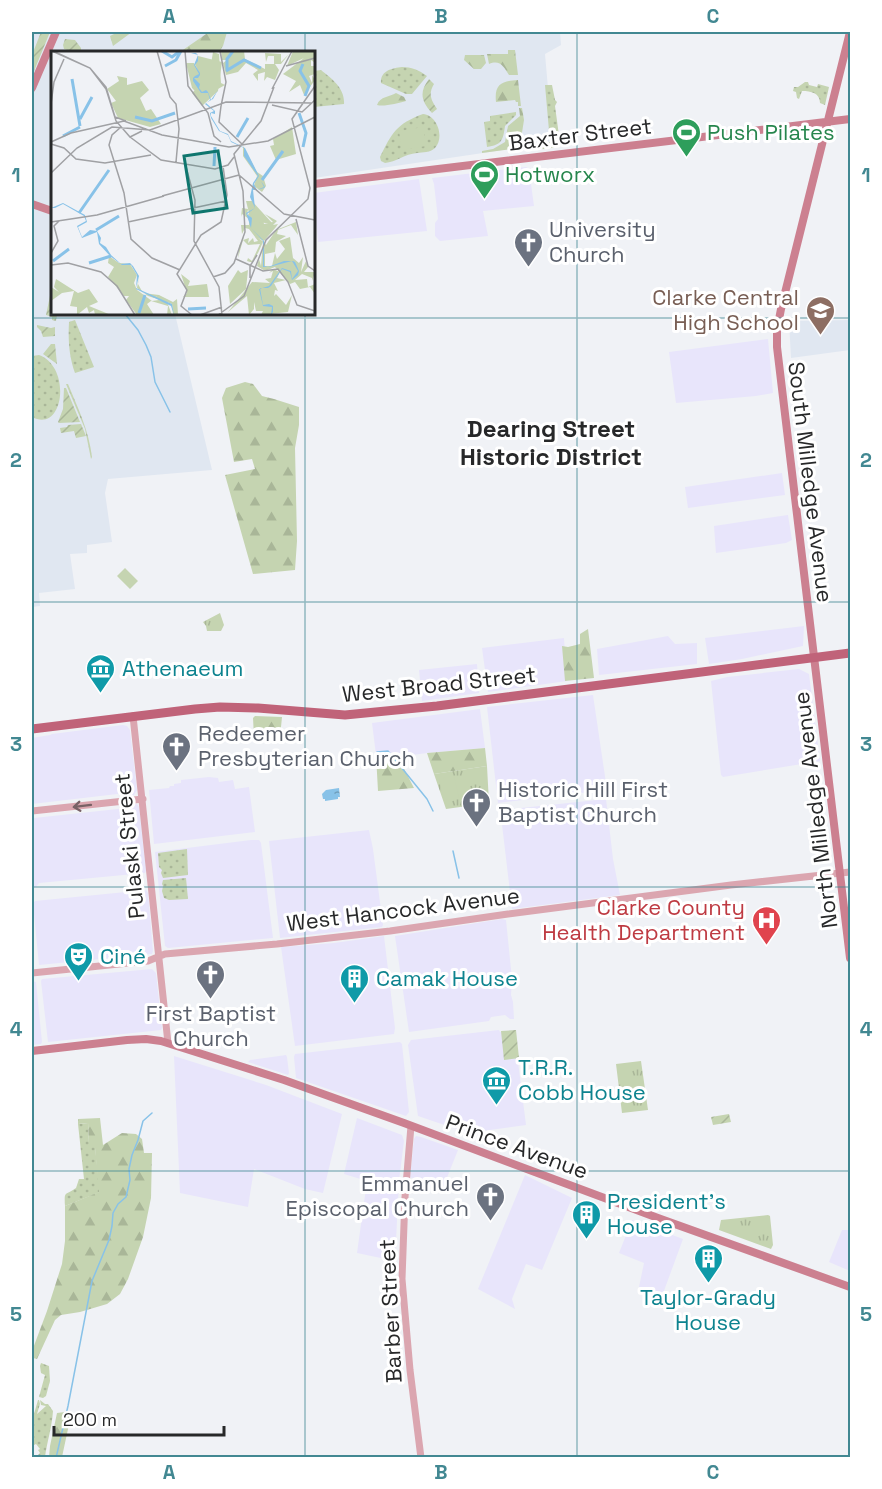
<svg xmlns="http://www.w3.org/2000/svg" width="882" height="1489" viewBox="0 0 882 1489" font-family="'Space Grotesk',sans-serif">
  <style>
    .commercial { fill: #e8e5fb }
    .built { fill: #e0e7f1 }
    .grass { fill: url(#grass-dots) }
    .forest { fill: url(#forest-firs) }
    .park { fill: url(#park-tufts) }
    .garden { fill: url(#garden-furrows) }
    .pitch { fill: #c5d4b1 }
    .water { fill: url(#water-ripples) }
    .lines { fill: none; stroke-linecap: round; stroke-linejoin: round }
    .stream { stroke: #88c2e8; stroke-width: 1.5 }
    .tertiary { stroke: #dba6b0; stroke-width: 7 }
    .secondary { stroke: #cc8090; stroke-width: 8 }
    .primary { stroke: #c06379; stroke-width: 9 }
    .oneway { stroke: #786166 }
    .grid { fill: none; stroke: #428892; stroke-width: 1.5; stroke-opacity: 0.55 }
    .labels { text-anchor: middle; stroke-width: 6; stroke-linejoin: round; paint-order: stroke }
    .leisure-label { font-size: 22px; fill: #27864d; stroke: #fff; text-anchor: start }
    .street-label { font-size: 22px; fill: #272829; stroke: #fff }
    .worship-label { font-size: 22px; fill: #5b616d; stroke: #fff; text-anchor: start }
    .education-label { font-size: 22px; fill: #785e54; stroke: #fff; text-anchor: end }
    .culture-label { font-size: 22px; fill: #0d838f; stroke: #fff; text-anchor: start }
    .health-label { font-size: 22px; fill: #be3a42; stroke: #fff; text-anchor: end }
    .neighbourhood-label { font-size: 24px; font-weight: bold; fill: #272829; stroke: #fff }
    .inset-river { fill: none; stroke: #88c2e8; stroke-width: 3 }
    .inset-road { fill: none; stroke: #a0a1a4; stroke-width: 1.5 }
    .view { fill: #0f766e; fill-opacity: 0.15; stroke: #0f766e; stroke-width: 3 }
    .inset-edge { fill: none; stroke: #272829; stroke-width: 3 }
    .neatline { fill: none; stroke: #428892; stroke-width: 2 }
    .grid-label { font-size: 20px; text-anchor: middle; font-weight: bold; fill: #428892 }
  </style>
  <defs>
    <pattern id="grass-dots" width="8" height="8" patternUnits="userSpaceOnUse" patternTransform="scale(1.5)"><rect width="8" height="8" fill="#c5d4b1"/><path d="M2 2h.1M6 6h.1" fill="none" stroke="#a9b698" stroke-width="1.8" stroke-linecap="round"/></pattern>
    <pattern id="forest-firs" width="22" height="20" patternUnits="userSpaceOnUse" patternTransform="scale(1.5)"><rect width="22" height="20" fill="#c5d4b1"/><path d="M5 1l3.5 6h-7zM16 11l3.5 6h-7z" fill="#a9b698"/></pattern>
    <pattern id="park-tufts" width="24" height="20" patternUnits="userSpaceOnUse" patternTransform="scale(1.5)"><rect width="24" height="20" fill="#c5d4b1"/><path d="M3 7l-1-3M5 7V3M7 7l1-3M15 17l-1-3M17 17v-4M19 17l1-3" fill="none" stroke="#a9b698"/></pattern>
    <pattern id="garden-furrows" width="10" height="10" patternUnits="userSpaceOnUse" patternTransform="scale(1.5)"><rect width="10" height="10" fill="#c5d4b1"/><path d="M-1 1l2-2M0 10L10 0M9 11l2-2" fill="none" stroke="#a9b698"/></pattern>
    <pattern id="water-ripples" width="26" height="14" patternUnits="userSpaceOnUse" patternTransform="scale(1.5)"><rect width="26" height="14" fill="#88c2e8"/><path d="M2 4q2-2 4 0t4 0M15 11q2-2 4 0t4 0" fill="none" stroke="#6f9ebc"/></pattern>
  </defs>
  <rect width="100%" height="100%" fill="#f0f2f6"/>
  <path class="commercial" d="M 526,167 L 529,169 L 534,206 L 483,211 L 488,236 L 440,241 L 435,236 L 435,223 L 438,219 L 434,184 L 432,178 Z
    M 419,179 L 427,231 L 318,242 L 314,193 Z
    M 768,339 L 773,393 L 756,396 L 676,403 L 669,352 Z
    M 782,473 L 785,495 L 688,508 L 685,487 Z
    M 788,515 L 792,540 L 786,543 L 716,553 L 714,526 Z
    M 804,626 L 803,646 L 742,659 L 709,664 L 705,638 Z
    M 668,636 L 675,644 L 697,643 L 697,664 L 599,675 L 597,649 Z
    M 564,638 L 567,681 L 488,692 L 482,648 Z
    M 477,664 L 479,693 L 422,701 L 419,670 Z
    M 799,669 L 809,674 L 820,761 L 723,777 L 721,775 L 711,681 L 727,677 Z
    M 593,695 L 607,790 L 498,803 L 487,707 Z
    M 480,709 L 485,748 L 427,753 L 398,757 L 376,755 L 372,723 Z
    M 123,725 L 127,726 L 130,730 L 137,790 L 134,795 L 129,796 L 126,793 L 32,804 L 32,738 L 50,735 L 52,734 Z
    M 209,777 L 218,778 L 219,782 L 233,780 L 235,789 L 249,787 L 255,832 L 154,844 L 149,790 L 169,788 L 170,786 L 174,786 L 174,784 L 181,783 L 181,780 Z
    M 606,799 L 613,859 L 620,895 L 512,909 L 501,816 L 502,812 L 521,810 L 521,808 Z
    M 135,803 L 137,804 L 139,807 L 146,871 L 145,873 L 39,883 L 36,887 L 32,888 L 32,814 L 34,815 L 34,818 L 127,808 L 129,804 Z
    M 369,830 L 373,849 L 383,925 L 382,927 L 280,938 L 269,841 Z
    M 251,840 L 259,840 L 261,843 L 273,938 L 168,948 L 165,946 L 155,852 Z
    M 146,890 L 148,893 L 153,951 L 152,954 L 39,965 L 33,904 L 35,901 Z
    M 502,919 L 506,920 L 512,979 L 511,995 L 513,1002 L 514,1019 L 510,1019 L 505,1015 L 491,1017 L 489,1021 L 409,1032 L 395,936 Z
    M 384,936 L 395,1028 L 394,1034 L 295,1046 L 281,947 L 334,943 Z
    M 152,969 L 156,973 L 162,1028 L 161,1030 L 48,1042 L 41,981 L 42,979 Z
    M 32,981 L 36,982 L 42,1042 L 41,1044 L 32,1045 Z
    M 499,1030 L 500,1032 L 514,1030 L 526,1125 L 468,1133 L 418,1116 L 408,1045 L 411,1040 Z
    M 400,1042 L 402,1044 L 409,1112 L 406,1116 L 296,1078 L 294,1057 L 295,1054 Z
    M 286,1055 L 287,1057 L 289,1073 L 288,1075 L 248,1062 L 250,1060 Z
    M 174,1056 L 266,1085 L 342,1114 L 323,1193 L 305,1189 L 254,1169 L 248,1207 L 180,1193 Z
    M 357,1118 L 402,1135 L 404,1141 L 399,1181 L 395,1261 L 357,1253 L 367,1181 L 344,1174 Z
    M 416,1136 L 421,1137 L 458,1150 L 442,1190 L 410,1177 L 414,1139 Z
    M 525,1175 L 572,1198 L 542,1270 L 526,1264 L 512,1299 L 515,1309 L 478,1289 Z
    M 632,1220 L 683,1239 L 661,1299 L 639,1287 L 644,1263 L 619,1253 Z
    M 842,1230 L 850,1230 L 850,1271 L 829,1262 Z"/>
  <path class="built" d="M 32,32 L 560,32 L 561,45 L 545,54 L 550,111 L 558,142 L 314,178 L 314,52 L 52,52 L 52,314 L 175,314 L 212,470 L 108,479 L 105,493 L 112,542 L 87,545 L 87,553 L 70,554 L 75,589 L 39,593 L 40,606 L 32,607 Z
    M 850,320 L 850,350 L 791,358 L 789,321 Z"/>
  <path class="grass" d="M 402,67 C 411,67 419,70 427,76 L 412,94 L 406,94 L 381,83 C 380,71 392,68 402,67 Z
    M 321,70 C 332,79 345,88 344,104 L 314,107 L 314,71 Z
    M 805,82 L 808,82 L 809,85 L 817,87 L 818,84 L 829,87 L 825,105 L 820,103 C 820,93 811,91 802,91 L 799,99 L 797,98 L 796,92 L 793,91 L 794,87 L 798,87 Z
    M 545,85 L 552,85 L 555,100 L 557,102 L 555,106 L 560,143 L 560,147 L 543,149 L 539,145 L 550,142 Z
    M 516,112 L 516,115 L 505,126 C 503,140 502,145 487,147 L 484,122 L 490,121 L 490,116 Z
    M 423,114 C 437,115 445,137 435,148 C 430,153 423,152 417,153 C 405,154 396,162 385,163 L 381,161 L 380,157 C 392,133 396,124 423,114 Z
    M 75,320 L 94,367 L 75,373 C 69,356 68,340 69,322 Z
    M 39,355 C 72,367 64,434 32,417 L 32,356 Z
    M 66,384 L 68,384 C 78,408 89,431 92,457 L 91,459 L 85,429 Z
    M 187,849 L 188,875 L 163,878 L 161,873 L 162,870 L 159,867 L 158,853 Z
    M 186,878 L 188,899 L 169,900 L 164,898 L 162,891 L 163,886 L 162,884 L 163,880 Z
    M 88,1123 L 89,1143 L 95,1147 L 100,1192 L 65,1206 C 64,1190 65,1196 76,1188 L 79,1179 L 84,1179 L 78,1124 Z
    M 41,1363 L 49,1366 L 50,1381 L 46,1396 L 43,1398 L 39,1397 L 45,1375 L 41,1373 L 40,1366 Z
    M 38,1400 L 39,1400 L 40,1404 L 37,1414 L 46,1406 L 41,1405 L 40,1400 L 45,1404 L 48,1404 L 53,1411 C 52,1427 47,1442 45,1457 L 36,1457 L 40,1453 L 38,1450 L 40,1449 L 36,1444 L 32,1446 L 32,1421 Z"/>
  <path class="forest" d="M 118,32 L 132,32 L 113,46 L 110,36 Z
    M 209,32 L 227,32 L 223,46 L 219,52 L 180,52 Z
    M 508,50 L 515,50 L 518,75 L 509,75 C 504,67 500,59 489,64 L 487,54 L 508,54 Z
    M 465,55 L 484,55 L 486,63 L 481,69 L 474,69 L 464,60 Z
    M 518,80 L 521,106 L 518,106 L 518,102 L 516,102 L 515,100 L 496,102 C 494,84 502,81 518,80 Z
    M 396,93 L 404,97 L 406,101 C 398,103 384,107 377,105 C 380,96 390,97 396,93 Z
    M 519,108 L 522,108 L 524,120 L 521,139 L 522,146 L 520,148 L 482,153 L 482,151 L 493,149 L 505,142 L 508,126 L 520,116 Z
    M 245,382 L 253,384 L 262,396 L 274,399 L 299,407 L 299,425 L 295,448 L 297,541 L 295,570 L 253,574 L 225,475 L 255,469 L 252,459 L 234,462 L 222,398 L 226,388 Z
    M 588,629 L 594,678 L 565,681 L 562,646 L 568,647 L 580,644 L 580,634 Z
    M 255,716 L 282,717 L 280,737 L 259,736 L 254,737 L 253,718 Z
    M 485,748 L 487,766 L 434,774 L 427,753 Z
    M 376,755 L 398,757 L 414,788 L 378,791 Z
    M 100,1118 L 103,1145 L 122,1133 L 136,1134 L 142,1139 L 144,1153 L 152,1153 L 151,1198 L 143,1237 L 128,1279 L 120,1294 L 107,1304 L 80,1312 L 61,1315 L 55,1320 L 37,1359 L 33,1358 L 32,1351 L 47,1311 L 62,1264 L 65,1241 L 65,1206 L 99,1192 L 95,1148 L 89,1144 L 88,1123 L 78,1124 L 78,1119 Z
    M 65,1412 L 71,1415 L 62,1457 L 49,1457 L 50,1446 L 57,1413 Z"/>
  <path class="park" d="M 220,613 L 224,625 L 221,631 L 207,631 L 206,626 L 203,622 Z
    M 487,766 L 489,803 L 446,809 L 434,774 Z
    M 641,1061 L 648,1110 L 622,1113 L 616,1064 Z
    M 768,1215 L 770,1216 L 773,1245 L 771,1249 L 719,1230 L 721,1220 Z"/>
  <path class="garden" d="M 41,32 L 50,32 L 32,76 L 32,55 Z
    M 65,39 L 75,40 L 81,48 L 81,51 L 74,52 L 64,49 L 63,45 Z
    M 429,79 L 434,84 C 428,94 431,100 437,109 L 432,113 C 421,101 419,92 429,79 Z
    M 51,291 L 52,291 L 52,314 L 57,314 L 56,321 L 52,320 L 52,317 L 46,315 Z
    M 37,325 L 51,328 L 55,327 L 55,336 L 43,337 L 41,331 L 37,327 Z
    M 51,344 L 55,344 L 57,364 L 43,354 Z
    M 64,388 L 66,388 L 80,422 L 59,423 L 58,422 L 63,409 Z
    M 81,424 L 86,436 L 76,438 L 74,431 L 61,433 L 60,428 L 67,427 L 68,425 Z
    M 516,1030 L 519,1058 L 504,1060 L 501,1031 Z
    M 729,1114 L 731,1122 L 713,1125 L 711,1117 Z"/>
  <path class="pitch" d="M 423,127 L 426,146 L 402,150 L 399,131 Z
    M 125,568 L 138,581 L 130,589 L 117,576 Z
    M 454,776 L 459,798 L 444,801 L 439,779 Z"/>
  <path class="water" d="M 339,788 L 340,797 L 338,797 L 338,799 L 325,801 L 325,799 L 323,799 L 322,794 L 326,790 Z"/>
  <g class="lines">
    <path class="stream" d="M 125,314 L 138,330 L 146,345 L 151,357 L 155,382 L 170,412
      M 377,752 L 388,751 L 427,799 L 433,811
      M 453,851 L 459,878
      M 56,1458 L 68,1406 L 92,1281 L 109,1240 L 112,1226 L 113,1213 L 118,1204 L 126,1197 L 130,1180 L 129,1169 L 132,1155 L 138,1140 L 143,1121 L 152,1113"/>
    <path class="tertiary" d="M 133,716 L 168,1043
      M 32,811 L 143,799
      M 32,973 L 148,961 L 165,954 L 277,944 L 390,931 L 508,914 L 731,885 L 850,872
      M 411,1126 L 405,1197 L 402,1279 L 410,1370 L 421,1458"/>
    <path class="secondary" d="M 850,32 L 781,309 L 777,330 L 777,347 L 850,958
      M 32,88 L 56,32
      M 314,184 L 850,119
      M 32,204 L 52,211
      M 32,1051 L 127,1040 L 146,1039 L 161,1041 L 284,1080 L 404,1123 L 658,1218 L 850,1287"/>
    <path class="primary" d="M 32,729 L 195,709 L 220,707 L 258,708 L 345,715 L 437,706 L 850,653"/>
  </g>
  <defs><path id="oneway-shaft" d="M-6 0H5M1.5-3L5.5 0L1.5 3" fill="none" stroke-width="1.6" stroke-linecap="round" stroke-linejoin="round" transform="scale(1.5)"/></defs>
  <use class="oneway" href="#oneway-shaft" transform="translate(82 806) rotate(173)"/>
  <path class="grid" d="M 305,32 L 305,52M 577,32 L 577,1458M 305,314 L 305,1458M 32,318 L 850,318M 32,602 L 850,602M 32,887 L 850,887M 32,1171 L 850,1171"/>
  <defs>
    <symbol id="stadium-pin" viewBox="-11 -11 22 30"><path d="M0 17L-7.5 6A9.5 9.5 0 1 1 7.5 6Z" fill="#2e9e5b" stroke="#fff"/><path d="M0-5a6.5 5 0 1 0 0 10a6.5 5 0 1 0 0-10ZM-3.5-1.8h7v3.6h-7Z" fill="#fff"/></symbol>
    <symbol id="church-pin" viewBox="-11 -11 22 30"><path d="M0 17L-7.5 6A9.5 9.5 0 1 1 7.5 6Z" fill="#6b7280" stroke="#fff"/><path d="M-1.2-6h2.4v3.5h3.3v2.4h-3.3V6h-2.4V-.1h-3.3v-2.4h3.3Z" fill="#fff"/></symbol>
    <symbol id="school-pin" viewBox="-11 -11 22 30"><path d="M0 17L-7.5 6A9.5 9.5 0 1 1 7.5 6Z" fill="#8d6e63" stroke="#fff"/><path d="M0-5L7-2L0 1L-7-2ZM-4 1L0 2.5L4 1V4Q0 6-4 4Z" fill="#fff"/></symbol>
    <symbol id="museum-pin" viewBox="-11 -11 22 30"><path d="M0 17L-7.5 6A9.5 9.5 0 1 1 7.5 6Z" fill="#0f9aa8" stroke="#fff"/><path d="M0-6L6-3V-2H-6V-3ZM-5-1h2V3h-2ZM-1-1h2V3h-2ZM3-1h2V3H3ZM-6 4H6V6H-6Z" fill="#fff"/></symbol>
    <symbol id="hospital-pin" viewBox="-11 -11 22 30"><path d="M0 17L-7.5 6A9.5 9.5 0 1 1 7.5 6Z" fill="#e0444e" stroke="#fff"/><path d="M-5-5h3v3.5h4V-5h3V5h-3V1.5h-4V5h-3Z" fill="#fff"/></symbol>
    <symbol id="theatre-pin" viewBox="-11 -11 22 30"><path d="M0 17L-7.5 6A9.5 9.5 0 1 1 7.5 6Z" fill="#0f9aa8" stroke="#fff"/><path d="M-5-5.5Q0-4 5-5.5V0Q5 5 0 6Q-5 5-5 0ZM-3.3-2.5H-1v1.5H-3.3ZM1-2.5H3.3v1.5H1ZM-2.8 1Q0 5.5 2.8 1Z" fill="#fff"/></symbol>
    <symbol id="building-pin" viewBox="-11 -11 22 30"><path d="M0 17L-7.5 6A9.5 9.5 0 1 1 7.5 6Z" fill="#0f9aa8" stroke="#fff"/><path d="M-4-6H4V6H1V3H-1V6H-4ZM-2.5-4.3h1.7v1.8h-1.7ZM.8-4.3h1.7v1.8H.8ZM-2.5-1h1.7V.8h-1.7ZM.8-1h1.7V.8H.8Z" fill="#fff"/></symbol>
  </defs>
  <g fill-rule="evenodd">
    <use href="#stadium-pin" x="670" y="116" width="33" height="45"/>
    <use href="#stadium-pin" x="468" y="158" width="33" height="45"/>
    <use href="#church-pin" x="512" y="226" width="33" height="45"/>
    <use href="#school-pin" x="804" y="294" width="33" height="45"/>
    <use href="#museum-pin" x="84" y="652" width="33" height="45"/>
    <use href="#church-pin" x="160" y="730" width="33" height="45"/>
    <use href="#church-pin" x="460" y="786" width="33" height="45"/>
    <use href="#hospital-pin" x="750" y="904" width="33" height="45"/>
    <use href="#theatre-pin" x="62" y="940" width="33" height="45"/>
    <use href="#church-pin" x="194" y="958" width="33" height="45"/>
    <use href="#building-pin" x="338" y="962" width="33" height="45"/>
    <use href="#museum-pin" x="480" y="1064" width="33" height="45"/>
    <use href="#church-pin" x="474" y="1180" width="33" height="45"/>
    <use href="#building-pin" x="570" y="1198" width="33" height="45"/>
    <use href="#building-pin" x="692" y="1242" width="33" height="45"/>
  </g>
  <g class="labels">
    <g class="leisure-label">
      <text x="707" y="140">Push Pilates</text>
      <text x="505" y="182">Hotworx</text>
    </g>
    <g class="street-label">
      <text transform="translate(580 134) rotate(-7)" y="8">Baxter Street</text>
      <text transform="translate(811 482) rotate(83)" y="8">South Milledge Avenue</text>
      <text transform="translate(439 684) rotate(-6)" y="8">West Broad Street</text>
      <text transform="translate(815 810) rotate(-97)" y="8">North Milledge Avenue</text>
      <text transform="translate(129 846) rotate(-96)" y="8">Pulaski Street</text>
      <text transform="translate(403 909) rotate(-7)" y="8">West Hancock Avenue</text>
      <text transform="translate(517 1146) rotate(20)" y="8">Prince Avenue</text>
      <text transform="translate(390 1311) rotate(-93)" y="8">Barber Street</text>
    </g>
    <g class="worship-label">
      <text x="549" y="237">University<tspan x="549" dy="25">Church</tspan></text>
      <text x="198" y="741">Redeemer<tspan x="198" dy="25">Presbyterian Church</tspan></text>
      <text x="498" y="797">Historic Hill First<tspan x="498" dy="25">Baptist Church</tspan></text>
      <text x="211" y="1021" text-anchor="middle">First Baptist<tspan x="211" dy="25">Church</tspan></text>
      <text x="469" y="1191" text-anchor="end">Emmanuel<tspan x="469" dy="25">Episcopal Church</tspan></text>
    </g>
    <g class="education-label">
      <text x="799" y="305">Clarke Central<tspan x="799" dy="25">High School</tspan></text>
    </g>
    <g class="culture-label">
      <text x="122" y="676">Athenaeum</text>
      <text x="100" y="964">Ciné</text>
      <text x="376" y="986">Camak House</text>
      <text x="518" y="1075">T.R.R.<tspan x="518" dy="25">Cobb House</tspan></text>
      <text x="607" y="1209">President's<tspan x="607" dy="25">House</tspan></text>
      <text x="708" y="1305" text-anchor="middle">Taylor-Grady<tspan x="708" dy="25">House</tspan></text>
    </g>
    <g class="health-label">
      <text x="745" y="915">Clarke County<tspan x="745" dy="25">Health Department</tspan></text>
    </g>
    <g class="neighbourhood-label">
      <text x="551" y="437">Dearing Street<tspan x="551" dy="28">Historic District</tspan></text>
    </g>
  </g>
  <g transform="translate(51 51)">
    <rect width="264" height="264" fill="#f0f2f6"/>
    <path d="M 66,25 L 76,27 L 76,34 L 91,30 L 98,39 L 89,47 L 95,60 L 100,58 L 110,73 L 99,76 L 67,67 L 60,52 L 65,50 L 56,38 L 68,30 Z" fill="#c5d4b1"/>
    <path d="M 170,0 L 193,0 L 194,8 L 214,18 L 214,13 L 223,13 L 223,5 L 217,5 L 215,11 L 214,2 L 230,3 L 230,11 L 238,3 L 230,13 L 224,13 L 228,19 L 224,29 L 216,26 L 213,30 L 214,21 L 207,23 L 207,30 L 202,23 L 207,19 L 195,12 L 187,21 L 175,24 L 172,12 L 176,9 L 171,9 ZM 242,0 L 264,0 L 264,12 L 260,9 L 260,15 L 264,15 L 264,23 L 258,25 L 261,32 L 261,24 L 264,29 L 253,44 L 249,34 L 238,41 L 245,30 L 232,23 L 253,7 L 236,15 ZM 162,1 L 168,3 L 170,32 L 174,34 L 151,47 L 141,37 L 135,12 L 143,12 L 149,23 L 159,19 ZM 191,157 L 197,158 L 196,164 L 200,170 L 202,167 L 197,164 L 199,160 L 200,165 L 211,165 L 213,173 L 222,171 L 214,163 L 226,170 L 222,174 L 227,173 L 225,176 L 213,190 L 207,187 L 213,191 L 215,194 L 225,179 L 245,171 L 247,184 L 240,174 L 227,179 L 226,183 L 235,185 L 225,191 L 224,201 L 214,203 L 214,215 L 221,215 L 224,202 L 226,208 L 234,198 L 228,190 L 239,186 L 242,207 L 248,212 L 252,206 L 250,221 L 255,210 L 257,216 L 253,221 L 264,221 L 261,230 L 261,227 L 251,223 L 244,229 L 256,228 L 257,236 L 264,233 L 264,243 L 259,236 L 249,238 L 244,231 L 239,233 L 224,216 L 214,220 L 206,215 L 208,208 L 210,215 L 212,191 L 207,202 L 201,211 L 199,211 L 196,210 L 197,207 L 201,210 L 209,193 L 197,194 L 192,189 L 187,207 L 188,195 L 193,185 L 192,189 L 198,187 L 197,192 L 202,187 L 203,191 L 207,190 L 198,178 L 194,177 L 191,183 L 190,174 L 198,174 L 198,168 L 191,163 L 190,166 ZM 58,205 L 68,212 L 79,213 L 86,224 L 83,232 L 86,239 L 101,250 L 108,249 L 115,251 L 104,247 L 106,245 L 103,247 L 97,245 L 86,237 L 88,225 L 87,233 L 92,242 L 108,244 L 122,251 L 126,248 L 127,264 L 122,263 L 121,253 L 116,251 L 121,264 L 116,264 L 117,255 L 100,250 L 96,253 L 103,264 L 86,264 L 75,249 L 78,245 L 73,245 L 57,226 L 63,216 L 57,212 ZM 222,218 L 229,221 L 226,227 L 235,229 L 223,232 L 227,240 L 224,239 L 223,245 L 225,243 L 235,254 L 241,244 L 237,261 L 210,264 L 212,260 L 205,260 L 203,251 L 203,258 L 198,264 L 196,245 L 177,261 L 201,231 L 219,232 L 214,228 L 220,227 L 222,220 L 218,222 ZM 5,228 L 27,242 L 38,238 L 47,251 L 38,255 L 60,264 L 44,264 L 43,259 L 38,262 L 36,256 L 26,264 L 26,256 L 19,255 L 23,240 L 11,242 L 0,250 L 0,236 L 8,241 L 3,236 Z" fill="#c5d4b1"/>
    <path d="M 195,150 L 201,150 L 222,173 L 200,170 Z" fill="#c5d4b1"/>
    <path d="M 147,5 L 171,11 L 167,40 L 151,55 L 141,42 L 149,34 L 143,30 L 149,24 L 144,13 ZM 241,76 L 245,103 L 225,109 L 219,95 L 223,94 L 222,88 ZM 192,95 L 206,121 L 212,125 L 215,135 L 211,141 L 203,135 L 206,125 L 192,105 ZM 187,219 L 190,222 L 197,219 L 195,238 L 179,253 L 177,235 ZM 130,223 L 139,230 L 137,235 L 156,233 L 158,246 L 132,246 L 136,242 Z" fill="#c5d4b1"/>
    <path d="M 140,2 L 145,2 L 147,4 L 147,10 L 144,14 L 149,22 L 149,24 L 147,27 L 143,27 L 149,33 L 148,37 L 151,41 L 155,39 L 157,41 L 160,49 L 167,39 L 162,48 L 155,52 L 164,60 L 164,63 L 160,62 L 160,65 L 169,80 L 177,83 L 180,90 L 194,97 L 208,125 L 203,133 L 206,139 L 213,136 L 210,130 L 213,124 L 210,130 L 214,136 L 213,137 L 206,139 L 202,139 L 204,157 L 196,163 L 201,167 L 200,177 L 213,190 L 213,215 L 217,216 L 233,210 L 242,210 L 244,211 L 248,220 L 247,224 L 241,229 L 239,221 L 231,218 L 220,235 L 217,237 L 209,237 L 212,254 L 218,253 L 222,255 L 222,261 L 220,264 L 221,256 L 212,255 L 208,238 L 218,235 L 231,217 L 240,220 L 241,228 L 247,220 L 241,210 L 218,216 L 212,216 L 212,190 L 200,177 L 195,162 L 204,157 L 199,146 L 202,132 L 207,125 L 193,105 L 193,97 L 180,91 L 177,84 L 168,80 L 160,67 L 159,62 L 163,60 L 154,53 L 159,49 L 157,42 L 150,42 L 142,30 L 142,27 L 144,25 L 148,23 L 143,14 L 147,4 ZM 12,152 L 34,164 L 36,171 L 27,176 L 31,186 L 39,179 L 46,180 L 50,187 L 49,192 L 55,196 L 60,204 L 70,213 L 79,212 L 82,215 L 88,225 L 85,237 L 121,253 L 123,264 L 120,255 L 85,238 L 86,224 L 80,214 L 71,214 L 59,205 L 48,193 L 46,181 L 31,187 L 26,175 L 35,170 L 33,165 L 12,153 L 4,157 L 0,157 Z" fill="#88c2e8"/>
    <path class="inset-river" d="M 111,0 L 121,6 L 129,0M 252,13 L 249,20 L 258,35 L 254,45M 114,15 L 125,9 L 130,0M 176,18 L 176,8 L 182,0M 175,20 L 193,9 L 210,17M 21,28 L 29,75M 248,62 L 255,82 L 252,96M 84,66 L 101,70 L 124,62M 29,68 L 41,46M 12,85 L 29,76M 186,86 L 197,67M 163,115 L 164,96M 211,129 L 232,100M 28,162 L 58,119M 45,179 L 68,165M 2,210 L 18,198M 38,212 L 60,205M 137,258 L 155,257M 88,262 L 94,244"/>
    <path class="inset-road" d="M 1,0 L 39,17 L 55,38 L 65,70 L 79,86 L 91,80M 2,0 L 39,17 L 55,36 L 64,66 L 75,70M 106,0 L 119,46 L 125,53 L 128,78 L 125,111M 134,0 L 137,35 L 157,62 L 163,85 L 170,91M 169,0 L 175,31 L 170,55M 235,15 L 264,7M 221,38 L 241,0M 0,53 L 3,31 L 13,8M 221,54 L 251,61 L 264,49M 170,55 L 168,71 L 192,94M 70,76 L 61,84 L 58,94 L 73,142 L 80,188 L 101,207 L 129,219M 79,86 L 110,109 L 164,118 L 177,114 L 183,106M 0,91 L 20,82 L 73,70 L 111,84 L 178,96 L 217,90 L 264,66M 0,93 L 13,97 L 25,108 L 54,112 L 100,104M 134,112 L 144,149 L 143,190 L 168,236 L 171,264M 0,122 L 26,97 L 61,76 L 99,79 L 175,51 L 261,52M 188,124 L 233,163M 111,145 L 188,124M 233,163 L 264,169M 245,168 L 257,215 L 264,220M 0,171 L 46,164 L 113,145M 77,171 L 175,150M 0,202 L 7,190 L 3,175 L 8,170M 185,208 L 212,220 L 227,218 L 237,231 L 246,254 L 264,260M 0,214 L 17,212 L 50,221 L 66,235 L 84,264M 162,226 L 174,222 L 183,212 L 194,181 L 192,140 L 183,103 L 210,70 L 223,36M 199,227 L 199,215 L 206,204M 141,264 L 130,255 L 136,239 L 126,223 L 150,184 L 170,171 L 176,144 L 172,115M 149,264 L 171,256M 167,264 L 193,245 L 215,189 L 257,148 L 259,137 L 241,68 L 264,35"/>
    <path class="view" d="M 167,100 L 176,157 L 142,162 L 133,105 Z"/>
    <rect width="264" height="264" class="inset-edge"/>
  </g>
  <rect width="882" height="1489" fill="none" stroke="#ffffff" stroke-width="66"/>
  <path d="M54 1426v9h170v-9" fill="none" stroke="#272829" stroke-width="3"/>
  <text x="63" y="1426" font-size="18" fill="#272829" stroke="#ffffff" stroke-width="4.5" paint-order="stroke">200 m</text>
  <rect x="33" y="33" width="816" height="1423" class="neatline"/>
  <g class="grid-label">
    <text x="169" y="23">A</text>
    <text x="441" y="23">B</text>
    <text x="713" y="23">C</text>
    <text x="16" y="182">1</text>
    <text x="866" y="182">1</text>
    <text x="16" y="467">2</text>
    <text x="866" y="467">2</text>
    <text x="16" y="751">3</text>
    <text x="866" y="751">3</text>
    <text x="16" y="1036">4</text>
    <text x="866" y="1036">4</text>
    <text x="16" y="1321">5</text>
    <text x="866" y="1321">5</text>
    <text x="169" y="1479">A</text>
    <text x="441" y="1479">B</text>
    <text x="713" y="1479">C</text>
  </g>
</svg>
